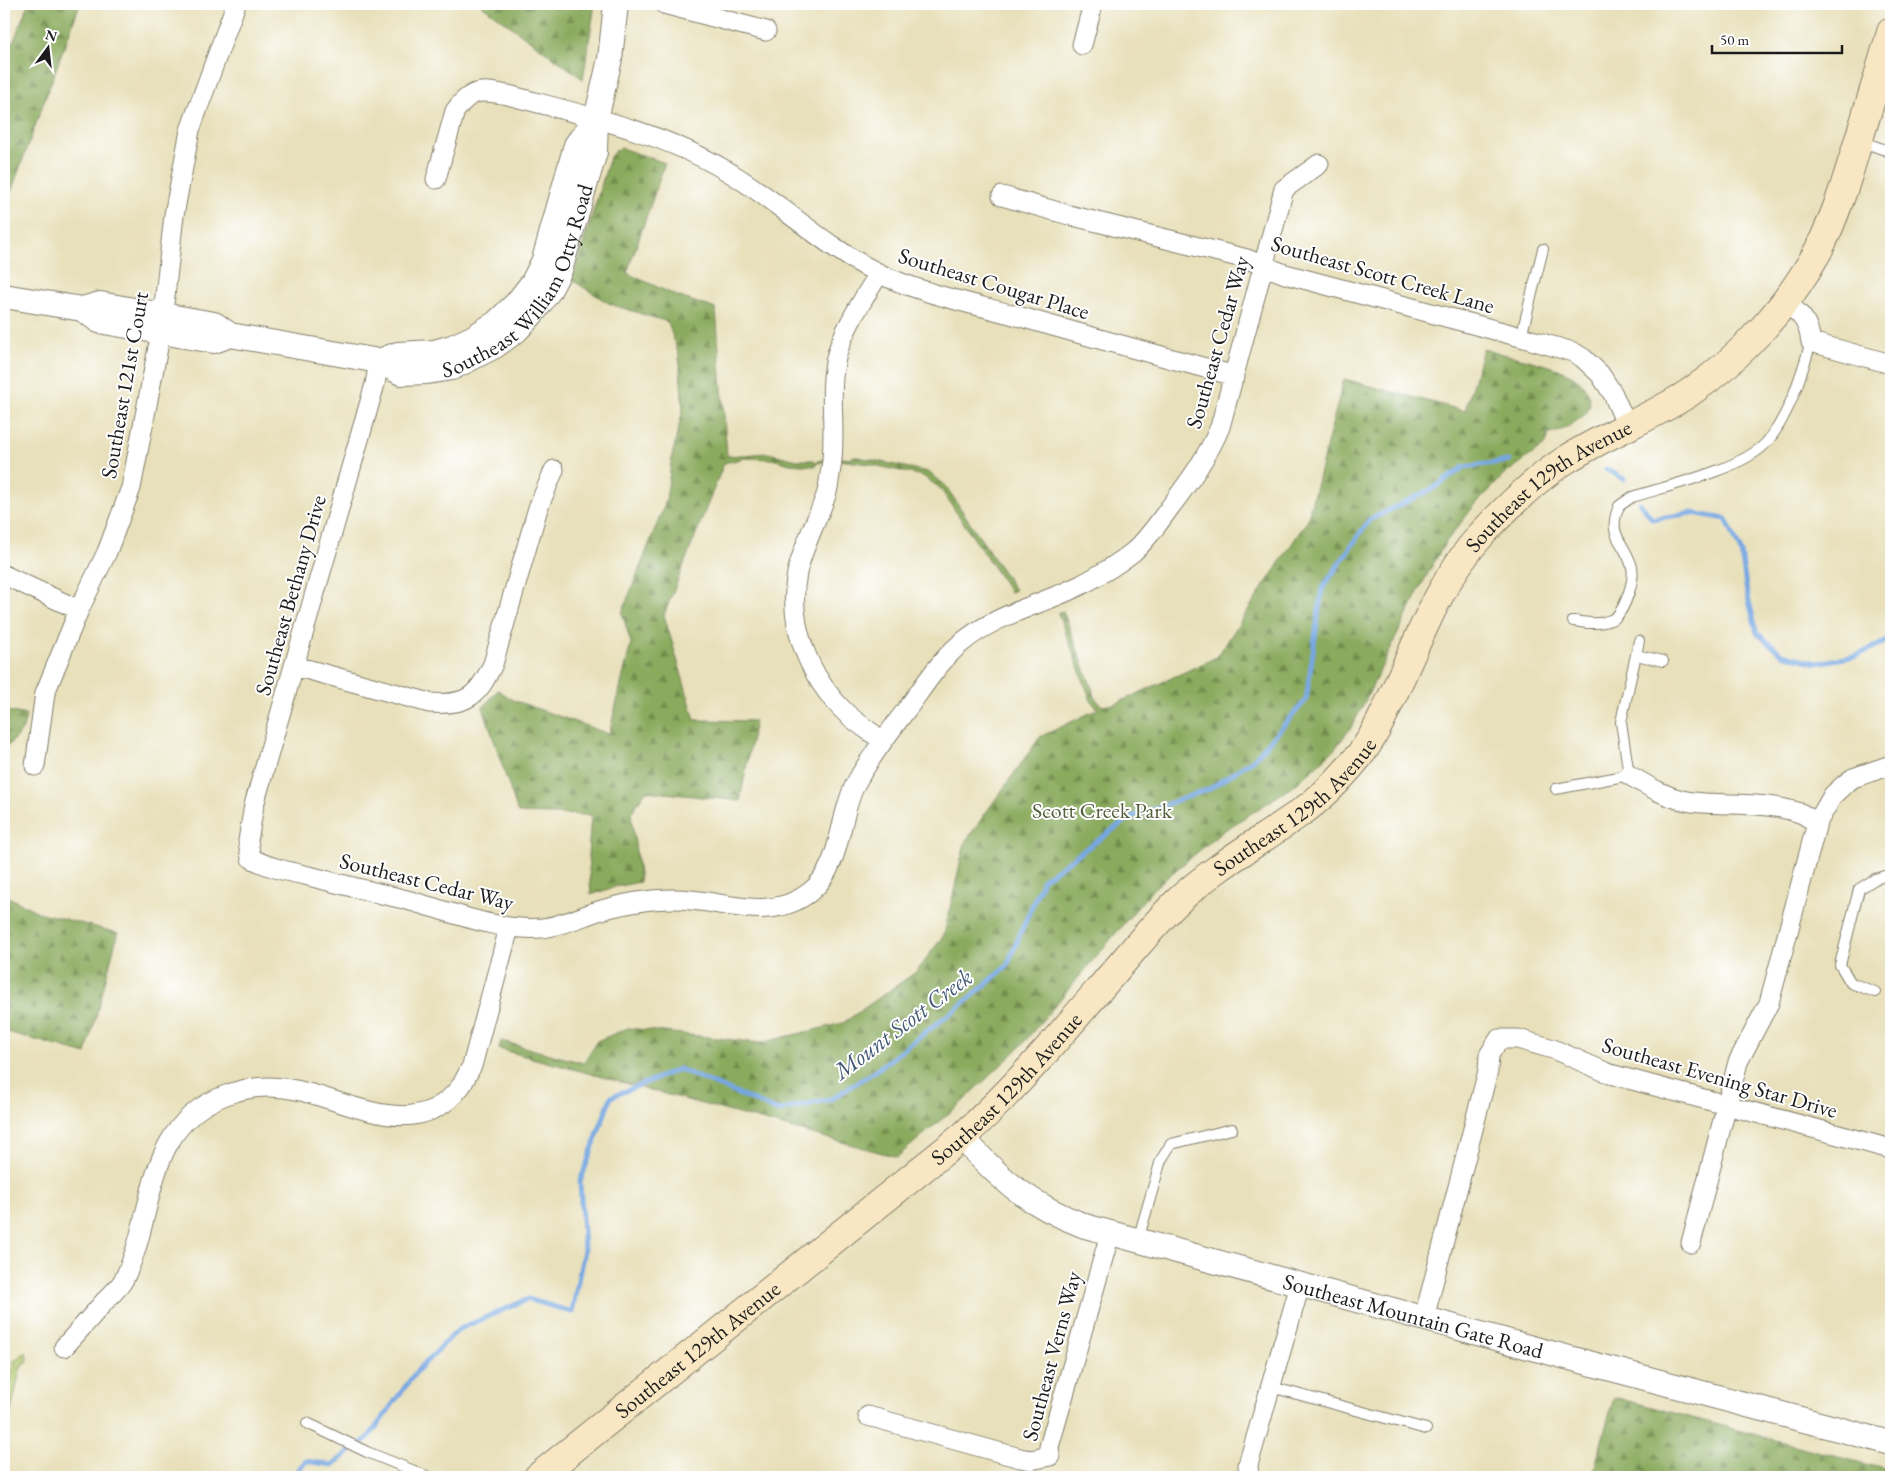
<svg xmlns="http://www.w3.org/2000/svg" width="1895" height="1481" viewBox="0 0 1895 1481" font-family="'EB Garamond',serif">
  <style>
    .forest { fill: url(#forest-firs); stroke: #53633c }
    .park { fill: url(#park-crowns); stroke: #647042 }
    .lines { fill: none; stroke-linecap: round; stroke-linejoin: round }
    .stream { stroke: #76a7e1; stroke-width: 5 }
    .service-casing { stroke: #827e6b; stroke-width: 12 }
    .minor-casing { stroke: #827e6b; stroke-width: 21 }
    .tertiary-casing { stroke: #827e6b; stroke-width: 26 }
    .secondary-casing { stroke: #827e6b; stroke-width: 30 }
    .service { stroke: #fff; stroke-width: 10 }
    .minor { stroke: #fff; stroke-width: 19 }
    .tertiary { stroke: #fff; stroke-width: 24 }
    .secondary { stroke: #f9e7c3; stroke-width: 28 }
    .labels { text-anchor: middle; stroke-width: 4; stroke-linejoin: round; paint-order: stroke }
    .street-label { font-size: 22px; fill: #1c1c1c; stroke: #fff }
    .park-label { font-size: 22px; fill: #565f3b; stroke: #fff }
    .water-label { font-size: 24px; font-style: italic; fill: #445b75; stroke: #fff }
  </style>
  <defs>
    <pattern id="forest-firs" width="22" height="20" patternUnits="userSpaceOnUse" patternTransform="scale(1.25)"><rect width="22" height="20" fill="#8aaa5d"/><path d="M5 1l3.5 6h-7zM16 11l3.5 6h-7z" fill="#708a4c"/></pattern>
    <pattern id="park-crowns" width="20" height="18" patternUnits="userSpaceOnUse" patternTransform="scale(1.25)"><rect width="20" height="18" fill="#adc469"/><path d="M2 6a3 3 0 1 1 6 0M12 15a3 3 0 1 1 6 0" fill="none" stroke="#94a85a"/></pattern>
  </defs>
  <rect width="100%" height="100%" fill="#fff"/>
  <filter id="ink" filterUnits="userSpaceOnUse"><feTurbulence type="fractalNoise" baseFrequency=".02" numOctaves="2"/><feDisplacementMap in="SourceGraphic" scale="10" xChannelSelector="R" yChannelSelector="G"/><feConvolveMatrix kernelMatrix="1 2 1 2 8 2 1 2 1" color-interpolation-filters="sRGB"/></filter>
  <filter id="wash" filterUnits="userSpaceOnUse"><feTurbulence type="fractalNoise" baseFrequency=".0096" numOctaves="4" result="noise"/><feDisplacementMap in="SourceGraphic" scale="20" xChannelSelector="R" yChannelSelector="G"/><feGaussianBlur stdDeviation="1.12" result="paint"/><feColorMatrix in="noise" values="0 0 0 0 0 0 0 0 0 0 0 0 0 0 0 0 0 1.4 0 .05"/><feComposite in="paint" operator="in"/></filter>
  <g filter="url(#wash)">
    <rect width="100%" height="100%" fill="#e8e0ba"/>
    <path class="forest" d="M 28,4 L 80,4 L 9,197 L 4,197 L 4,67 Z
      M 480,4 L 595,4 L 583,79 Z
      M 621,148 L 665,163 L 627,273 L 677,296 L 716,309 L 727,456 L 768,453 L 797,460 L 814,460 L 815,462 L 832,457 L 852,459 L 853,456 L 928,472 L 945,485 L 1015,590 L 1010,592 L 940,488 L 923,476 L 869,464 L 832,459 L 815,464 L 815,466 L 790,464 L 772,459 L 745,458 L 724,463 L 664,615 L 695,720 L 755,721 L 740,801 L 646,791 L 631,813 L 640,882 L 614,887 L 591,895 L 588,855 L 591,815 L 518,813 L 483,707 L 498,690 L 513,700 L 609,734 L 631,643 L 622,613 L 666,501 L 672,456 L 683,409 L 679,356 L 668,322 L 610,304 L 572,280 L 610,157 L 615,151 Z
      M 1483,349 C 1511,357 1553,363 1576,378 C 1582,382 1587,390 1589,397 C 1591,404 1589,412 1582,417 C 1574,423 1558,434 1548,434 L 1546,444 L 1505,474 L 1474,506 L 1445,543 L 1422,584 L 1366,699 L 1352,726 L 1334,750 L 1295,785 L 1222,832 L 1153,889 L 1019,1048 L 960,1104 L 897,1157 L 499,1049 L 501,1041 L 583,1063 L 597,1041 L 628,1028 L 760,1043 L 843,1023 L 916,972 L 944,935 L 965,842 L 1040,737 L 1098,709 L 1091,701 L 1058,613 L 1063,611 L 1096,699 L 1102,706 L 1115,704 L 1217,657 L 1307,521 L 1344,379 L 1465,411 Z
      M 4,710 L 26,715 L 23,729 L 9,745 L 4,744 Z
      M 4,895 L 38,912 L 118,933 L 86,1054 L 4,1031 Z
      M 1614,1397 L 1888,1470 L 1891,1471 L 1891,1477 L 1592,1477 Z"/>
    <path class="park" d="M 26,1352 L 28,1362 L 21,1367 L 4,1441 L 4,1402 L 14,1361 Z"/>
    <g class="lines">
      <path class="stream" d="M 1606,469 L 1624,479
        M 1640,503 L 1652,519 L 1692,513 L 1726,519 L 1741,552 L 1747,593 L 1757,633 L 1782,654 L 1817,663 L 1856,656 L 1891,639
        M 292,1477 L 306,1461 L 332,1465 L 368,1438 L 416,1372 L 459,1329 L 528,1299 L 572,1312 L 584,1250 L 580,1182 L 611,1097 L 679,1069 L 778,1111 L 831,1099 L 874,1072 L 970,998 L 1007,966 L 1043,879 L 1131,817 L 1209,789 L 1254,759 L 1306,700 L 1322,589 L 1369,520 L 1434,488 L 1464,467 L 1509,461"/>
    </g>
  </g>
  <g filter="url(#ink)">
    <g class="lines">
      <defs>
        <path id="service" d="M 1860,141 L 1891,152
          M 1521,337 L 1543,249
          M 1573,621 C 1583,622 1594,625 1604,622 C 1607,621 1612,620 1615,618 C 1625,609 1635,580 1632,567 C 1625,541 1606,537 1619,506 L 1632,497 C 1668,486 1742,469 1766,443 C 1788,419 1802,373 1811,342
          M 1636,655 L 1663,661
          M 1556,789 L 1629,775 L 1621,722 L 1639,641
          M 1875,992 L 1851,983 L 1840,965 L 1859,889 L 1875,879 L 1891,874
          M 1138,1240 L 1161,1160 L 1171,1144 L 1232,1129
          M 1271,1387 L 1426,1429
          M 307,1423 L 367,1452 L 429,1477"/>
        <path id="minor" d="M 664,4 L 766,31
          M 1082,45 L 1093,4
          M 436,179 L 455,111 C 471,88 483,90 508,95 C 582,115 660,131 727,171 C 780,202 823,246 878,273 C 920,293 969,303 1014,315 C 1087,336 1161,356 1235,376
          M 1002,196 L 1069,215 L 1247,259 L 1285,274 L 1521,337 L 1573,352 L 1583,358 L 1600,374 L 1613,394 L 1627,426
          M 879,273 C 864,299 845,326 837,354 C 827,391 837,431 831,468 C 829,478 829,489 825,498 C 816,523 803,546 797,573 C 787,624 809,678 847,714 C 858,724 871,732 883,741
          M 1785,301 C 1801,315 1808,320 1811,342 L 1891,364
          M 379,361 L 375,384 L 254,805 L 248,841 L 251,858 C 269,868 290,872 309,876 C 339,884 369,891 399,898 C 445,909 495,932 542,928 C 560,926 578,918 595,912 C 621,904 647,899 673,899 C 720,898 768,925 810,892 C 843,866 838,815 857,781 C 872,754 891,730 910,705 C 925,684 940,661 960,644 C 995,614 1041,605 1081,585 C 1098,576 1118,564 1133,552 C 1147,540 1157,525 1168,510 C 1188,483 1207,458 1220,427 L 1284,189 L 1319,164
          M 4,575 L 79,610
          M 295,666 L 430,703 C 467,706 478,696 493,664 L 538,508 L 554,470
          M 35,766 L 45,693 L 79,610 L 107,552 L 131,488 L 161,332 L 174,215 L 190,130 L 236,4
          M 1629,775 C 1649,787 1669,799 1692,802 C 1727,806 1766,801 1800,813 C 1806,815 1811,820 1817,823
          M 1691,1243 L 1738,1062 L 1769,1003 L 1817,823 L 1833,795 L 1845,784 L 1853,778 L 1891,765
          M 1424,1318 L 1488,1071 L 1489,1055 L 1499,1039 L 1518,1039 L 1553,1049 L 1610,1074 L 1891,1149
          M 64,1347 C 78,1332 91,1317 104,1302 C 111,1295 120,1287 124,1279 C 157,1213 142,1126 226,1095 C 249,1086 272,1085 296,1090 C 350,1101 418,1144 461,1086 C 465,1080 468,1072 472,1066 L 509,928
          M 868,1416 L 1020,1458 L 1031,1460 L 1050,1456 L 1049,1447 L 1110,1234
          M 1249,1477 L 1248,1465 L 1300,1285"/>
        <g id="tertiary">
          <path d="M 4,296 L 82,309 L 99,321 L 161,332 L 214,341 L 230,335"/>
          <path id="s1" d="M 82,309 L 100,304 L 214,324 L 230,335 L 379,361 L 401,373 L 427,372 L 452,368 L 495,346 L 516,331 L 534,312 L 549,291 L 560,270 L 595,152 L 596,119 L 610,59 L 616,4"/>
          <path d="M 379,361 L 398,354 L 434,352 L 452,347 L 472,338 L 496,323 L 516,304 L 533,282 L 544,260 L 576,145 L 596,119"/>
          <path id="s2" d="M 962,1137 C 1001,1181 1030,1205 1085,1226 L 1532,1348 L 1891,1443"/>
        </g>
        <g id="secondary">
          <path id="s3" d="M 538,1477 L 962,1137 C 1016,1088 1062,1033 1109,978 C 1132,952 1154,924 1179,900 C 1216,866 1259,842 1300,813 C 1322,798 1342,777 1359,756 C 1376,735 1386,709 1398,684 C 1421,633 1443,577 1481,535 C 1506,508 1533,481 1564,461 C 1604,435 1649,419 1689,393 C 1741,358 1788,306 1818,251 C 1836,216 1848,176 1859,139 C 1870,103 1881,67 1891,32"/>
        </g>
      </defs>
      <use href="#service" class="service-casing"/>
      <use href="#minor" class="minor-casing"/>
      <use href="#tertiary" class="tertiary-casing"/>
      <use href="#secondary" class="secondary-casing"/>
      <use href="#service" class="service"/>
      <use href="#minor" class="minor"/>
      <use href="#tertiary" class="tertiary"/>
      <use href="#secondary" class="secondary"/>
    </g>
  </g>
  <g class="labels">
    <g class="street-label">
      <text dy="8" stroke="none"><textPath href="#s1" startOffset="496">Southeast William Otty Road</textPath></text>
      <text transform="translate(1383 274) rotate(16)" y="8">Southeast Scott Creek Lane</text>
      <text transform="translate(994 283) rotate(17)" y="8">Southeast Cougar Place</text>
      <text transform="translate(1217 342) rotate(-74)" y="8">Southeast Cedar Way</text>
      <text transform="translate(124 385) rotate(-80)" y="8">Southeast 121st Court</text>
      <text dy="8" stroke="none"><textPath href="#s3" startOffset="1434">Southeast 129th Avenue</textPath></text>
      <text transform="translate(290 595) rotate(-74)" y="8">Southeast Bethany Drive</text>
      <text dy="8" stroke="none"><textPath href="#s3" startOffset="1014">Southeast 129th Avenue</textPath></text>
      <text transform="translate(427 881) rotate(14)" y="8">Southeast Cedar Way</text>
      <text transform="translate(1720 1077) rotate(16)" y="8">Southeast Evening Star Drive</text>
      <text dy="8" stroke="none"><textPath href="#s3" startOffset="609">Southeast 129th Avenue</textPath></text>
      <text dy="8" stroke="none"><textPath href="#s2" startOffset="494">Southeast Mountain Gate Road</textPath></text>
      <text dy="8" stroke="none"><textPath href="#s3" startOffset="204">Southeast 129th Avenue</textPath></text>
      <text transform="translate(1051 1356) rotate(-75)" y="8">Southeast Verns Way</text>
    </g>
    <g class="park-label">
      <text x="1102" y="818">Scott Creek Park</text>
    </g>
    <g class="water-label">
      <text transform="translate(903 1024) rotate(-37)" y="8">Mount Scott Creek</text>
    </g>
  </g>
  <rect width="1895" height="1481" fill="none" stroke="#fff" stroke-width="20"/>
  <g transform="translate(48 48) rotate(15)" stroke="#ffffff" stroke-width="4" paint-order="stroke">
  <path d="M0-4L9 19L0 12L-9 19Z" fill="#1c1c1c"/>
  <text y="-8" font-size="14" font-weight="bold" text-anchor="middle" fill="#1c1c1c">N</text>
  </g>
  <path d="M1712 45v8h130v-8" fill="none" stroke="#1c1c1c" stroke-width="2.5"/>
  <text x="1720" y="45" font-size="15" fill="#1c1c1c" stroke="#ffffff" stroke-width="4" paint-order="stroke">50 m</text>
</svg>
